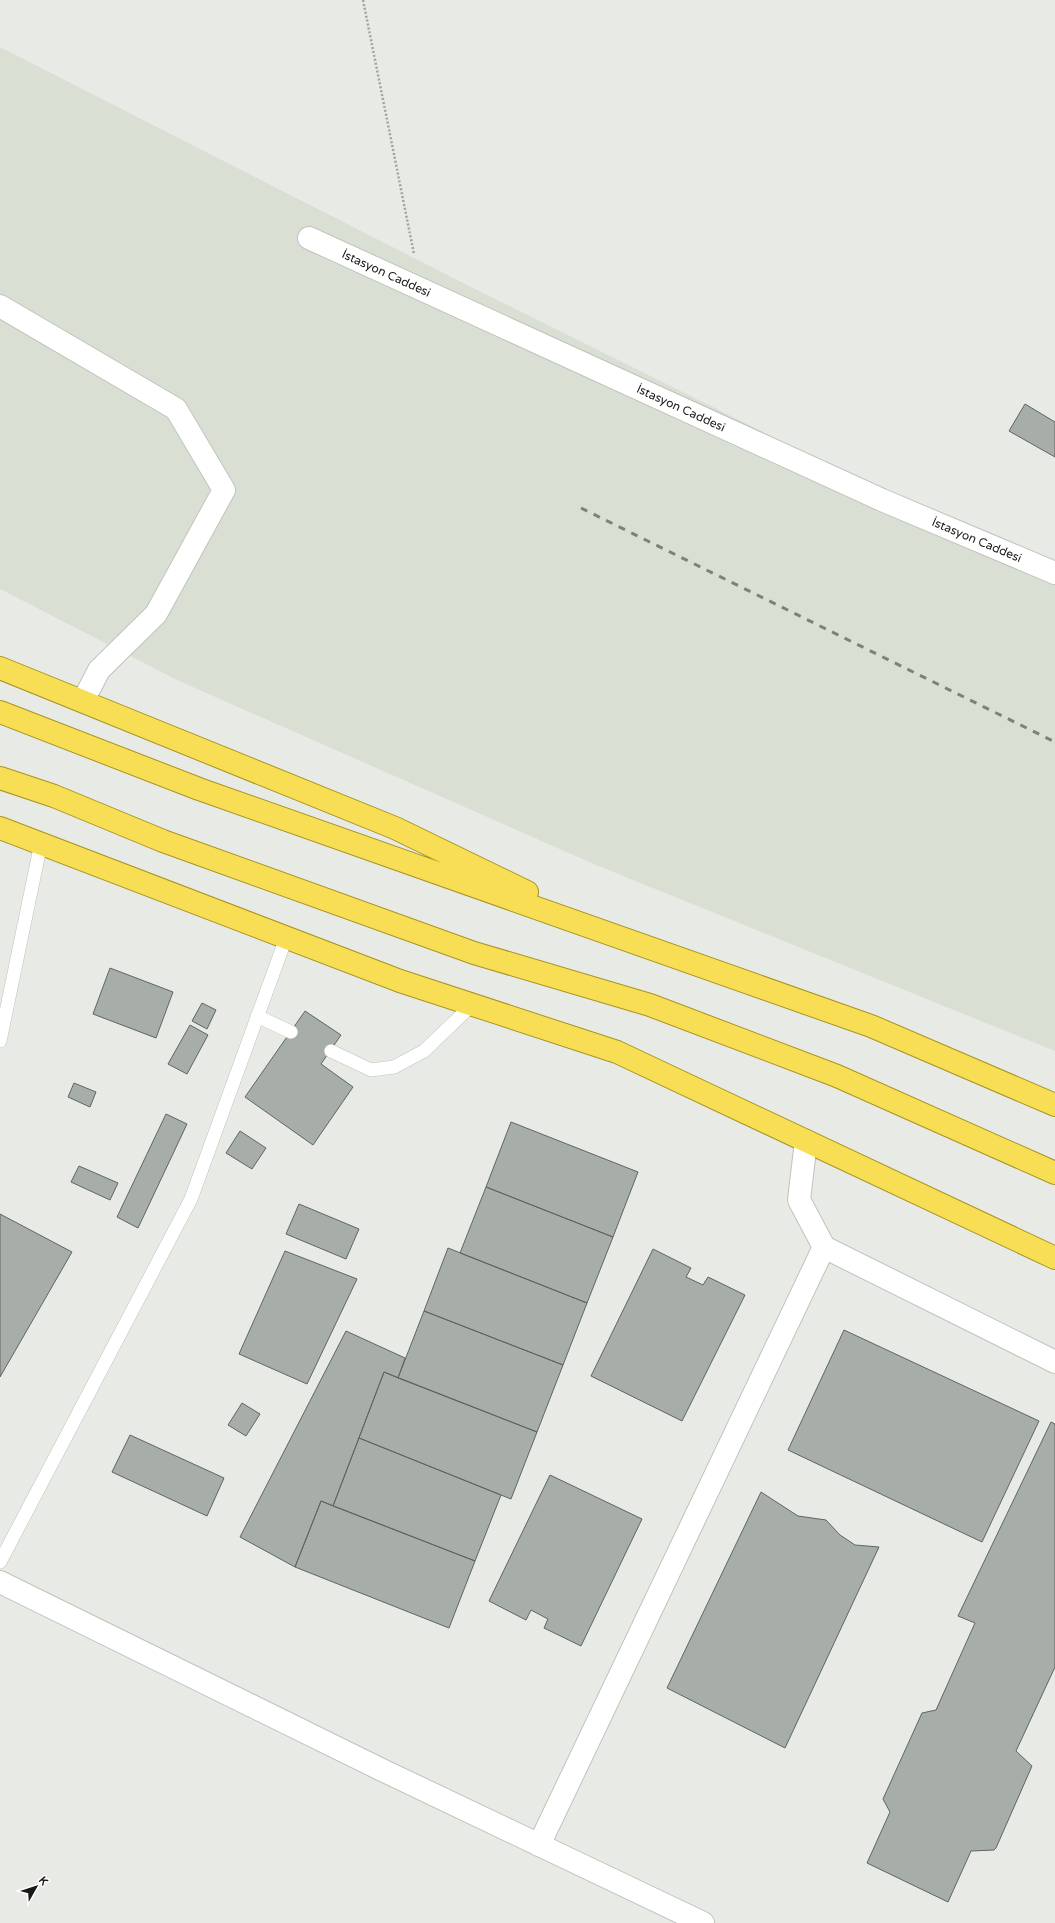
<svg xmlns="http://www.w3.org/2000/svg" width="1055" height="1923" viewBox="0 0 1055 1923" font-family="'Varela Round',sans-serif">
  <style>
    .built { fill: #d9e0d3 }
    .building { fill: #a7ada9; stroke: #606562 }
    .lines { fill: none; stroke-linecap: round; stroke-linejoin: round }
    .service-casing { stroke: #c0c3be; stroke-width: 14 }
    .minor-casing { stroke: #c0c3be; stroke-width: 24 }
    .trunk-casing { stroke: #a89424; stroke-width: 24 }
    .path { stroke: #a2a4a0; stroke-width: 2.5; stroke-dasharray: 2 2; stroke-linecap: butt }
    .service { stroke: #fff; stroke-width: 13 }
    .minor { stroke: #fff; stroke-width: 22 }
    .trunk { stroke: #f7de54; stroke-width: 22 }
    .rail { stroke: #7e807c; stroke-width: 3; stroke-dasharray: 7 7; stroke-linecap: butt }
    .labels { text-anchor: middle; stroke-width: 3; stroke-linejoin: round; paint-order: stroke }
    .street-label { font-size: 12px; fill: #191a18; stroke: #fff }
  </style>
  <rect width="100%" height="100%" fill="#e7eae5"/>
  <path class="built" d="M 0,47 L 469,286 L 1055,577 L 1055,1051 L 596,865 L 177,680 L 0,589 Z"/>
  <path class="building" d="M 1025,404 L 1055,422 L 1055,457 L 1009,431 Z
    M 110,968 L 173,992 L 156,1038 L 93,1014 Z
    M 202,1003 L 216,1010 L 207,1029 L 192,1021 Z
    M 305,1011 L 341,1035 L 321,1064 L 353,1087 L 313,1145 L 245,1097 Z
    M 190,1025 L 208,1035 L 187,1074 L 168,1064 Z
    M 74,1083 L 96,1092 L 90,1107 L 68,1097 Z
    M 166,1114 L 187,1124 L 138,1228 L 117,1217 Z
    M 511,1122 L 638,1172 L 613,1237 L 486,1187 Z
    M 240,1131 L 266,1148 L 252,1169 L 226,1153 Z
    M 79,1166 L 118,1183 L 110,1200 L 71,1182 Z
    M 486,1187 L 613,1237 L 587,1303 L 460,1253 Z
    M 299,1204 L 359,1229 L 346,1259 L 286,1234 Z
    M 0,1214 L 72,1252 L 0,1377 Z
    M 448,1248 L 587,1303 L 563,1365 L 424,1311 Z
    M 653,1249 L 691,1268 L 686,1277 L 703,1285 L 708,1277 L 745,1295 L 682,1421 L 591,1376 Z
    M 285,1251 L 357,1279 L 307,1384 L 239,1354 Z
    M 424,1311 L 563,1365 L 537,1432 L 398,1378 Z
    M 844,1330 L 1039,1421 L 982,1542 L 788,1450 Z
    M 346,1331 L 405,1358 L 398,1378 L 384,1372 L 333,1506 L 321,1501 L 295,1567 L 240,1537 Z
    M 384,1372 L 537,1432 L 511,1499 L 359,1438 Z
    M 242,1403 L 260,1414 L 246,1436 L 228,1425 Z
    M 1051,1422 L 1055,1424 L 1055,1667 L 1016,1751 L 1032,1766 L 996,1848 L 994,1850 L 971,1851 L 948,1902 L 867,1863 L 890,1812 L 883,1799 L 922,1713 L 936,1710 L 975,1623 L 958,1616 Z
    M 130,1435 L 224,1478 L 207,1516 L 112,1472 Z
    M 359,1438 L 501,1495 L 475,1561 L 333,1506 Z
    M 550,1475 L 642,1519 L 581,1646 L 544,1628 L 548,1619 L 531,1610 L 526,1620 L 489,1601 Z
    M 761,1492 L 798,1516 L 826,1520 L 840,1535 L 855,1545 L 879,1547 L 785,1748 L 667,1688 Z
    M 321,1501 L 475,1561 L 449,1628 L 295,1567 Z"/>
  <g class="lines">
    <defs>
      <path id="service" d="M 257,1016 L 291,1032
        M 0,1041 L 41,843
        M 331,1051 L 371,1070 L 394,1067 L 424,1051 L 472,1005
        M 0,1562 L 191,1199 L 286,938"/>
      <g id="minor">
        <path id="s1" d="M 309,238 L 882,500 L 1055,573"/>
        <path d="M 0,306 L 176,409 L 224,490 L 156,614 L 99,670 L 83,701"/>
        <path d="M 806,1141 L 799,1200 L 824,1247 L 1055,1362"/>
        <path d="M 0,1582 L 380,1769 L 703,1923"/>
        <path d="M 539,1845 L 824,1247"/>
      </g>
      <path id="trunk" d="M 0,668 L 395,828 L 527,892
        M 0,712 L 199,789 L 871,1026 L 1055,1105
        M 0,778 L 54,796 L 163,841 L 474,953 L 650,1005 L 837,1076 L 1055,1173
        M 0,828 L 400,981 L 617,1052 L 1055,1258"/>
    </defs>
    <use href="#service" class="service-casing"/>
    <use href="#minor" class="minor-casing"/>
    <use href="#trunk" class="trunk-casing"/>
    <path class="path" d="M 363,0 L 414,254"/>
    <use href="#service" class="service"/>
    <use href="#minor" class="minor"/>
    <use href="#trunk" class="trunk"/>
    <path class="rail" d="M 581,508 L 1055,742"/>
  </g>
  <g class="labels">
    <g class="street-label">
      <text dy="4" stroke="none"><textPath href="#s1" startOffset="85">İstasyon Caddesi</textPath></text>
      <text dy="4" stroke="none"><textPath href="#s1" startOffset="409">İstasyon Caddesi</textPath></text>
      <text dy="4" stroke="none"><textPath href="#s1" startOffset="733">İstasyon Caddesi</textPath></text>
    </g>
  </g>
  <g transform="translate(36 1887) rotate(51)" stroke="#ffffff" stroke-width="3" paint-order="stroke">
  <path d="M0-3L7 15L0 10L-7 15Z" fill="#191a18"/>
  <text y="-6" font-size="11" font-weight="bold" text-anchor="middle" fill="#191a18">K</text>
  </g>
</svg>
